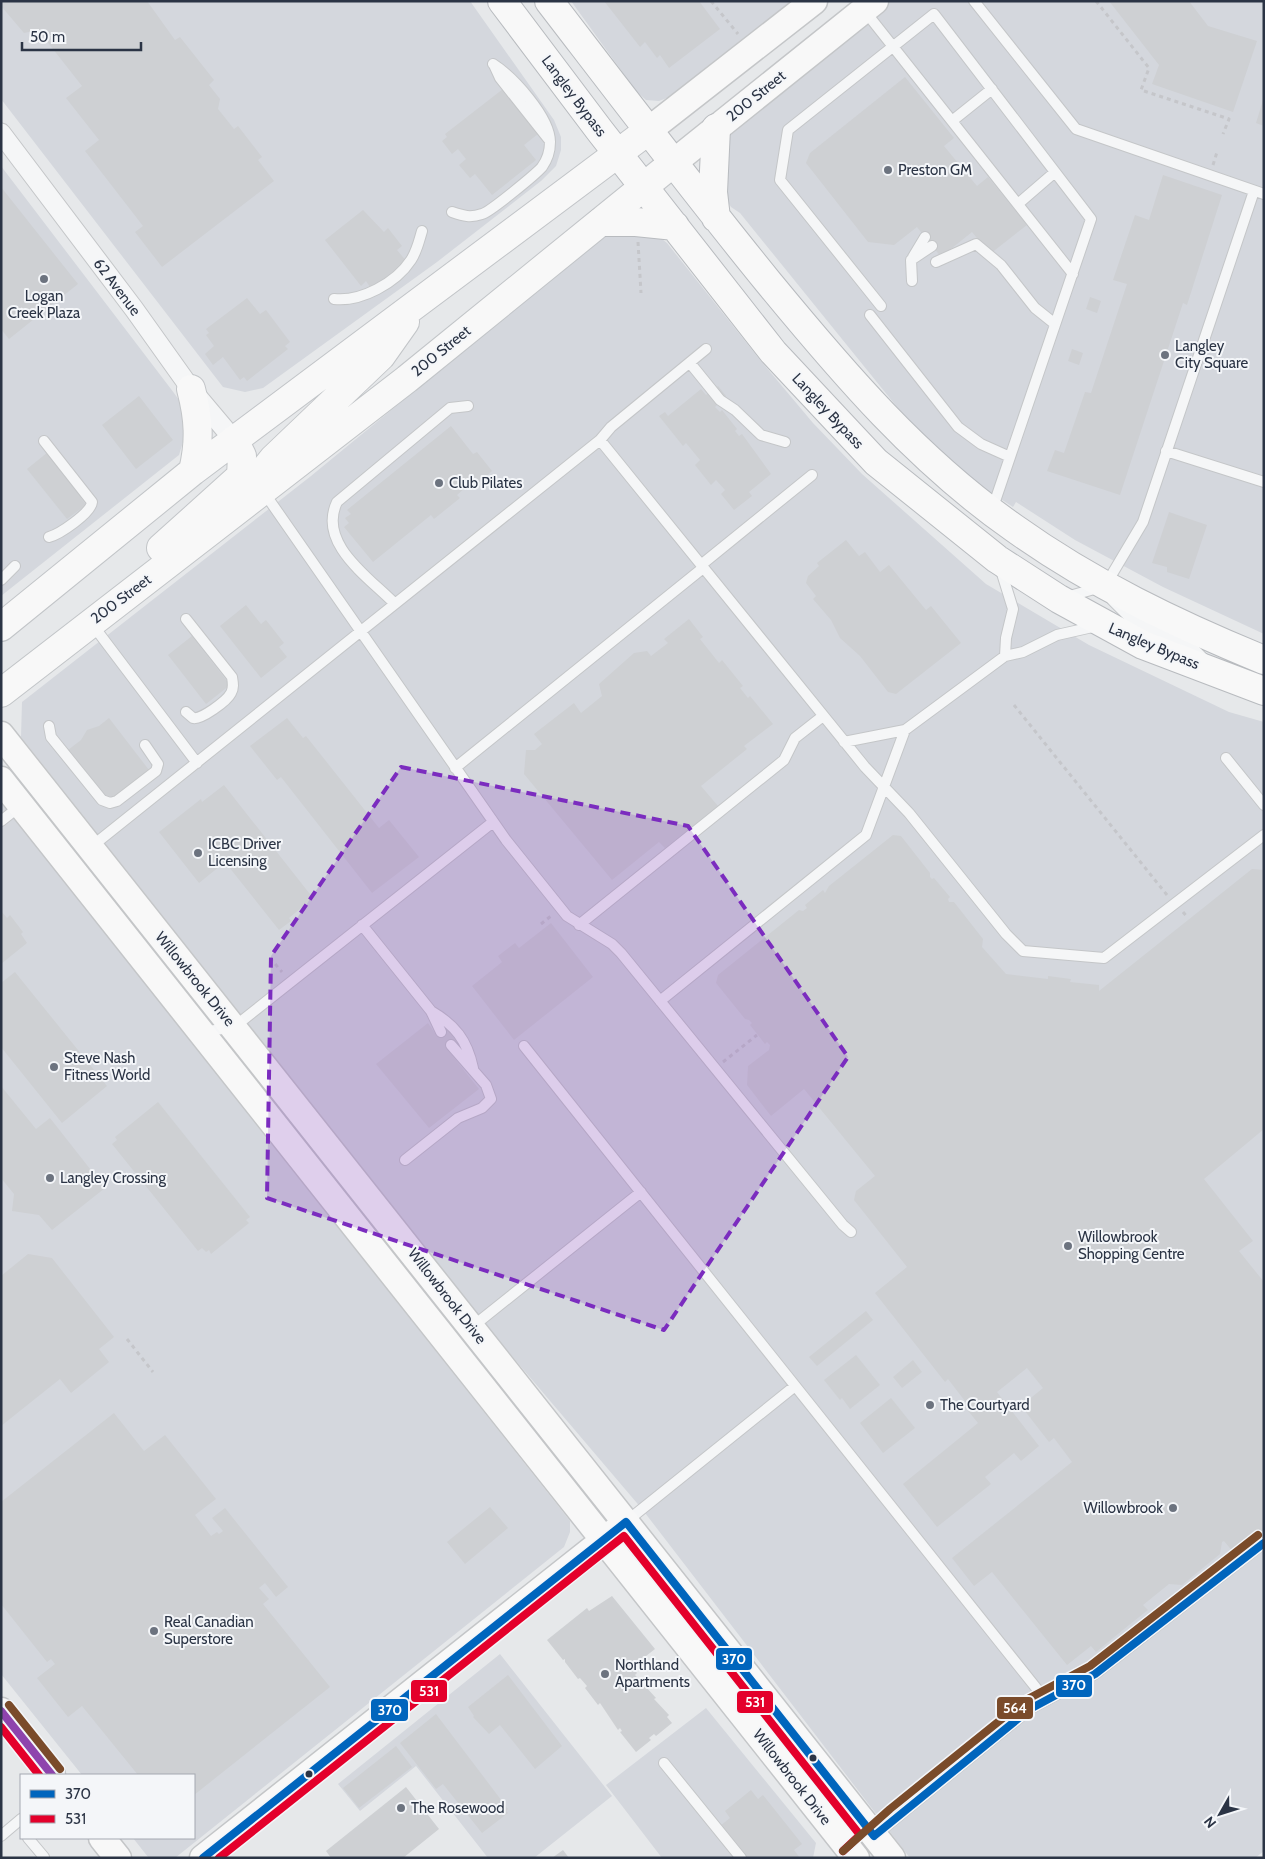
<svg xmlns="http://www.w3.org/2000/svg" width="1265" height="1859" viewBox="0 0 1265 1859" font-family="Cabin,sans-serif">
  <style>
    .built { fill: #d4d7dd }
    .building { fill: #ced0d3 }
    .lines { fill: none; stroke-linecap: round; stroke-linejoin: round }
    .lane-casing { stroke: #c4c6c8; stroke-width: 12 }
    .street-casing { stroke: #c4c6c8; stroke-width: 21 }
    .secondary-casing { stroke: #c4c6c8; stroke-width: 29 }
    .primary-casing { stroke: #c2c5c8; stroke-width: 30 }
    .highway-casing { stroke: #b8bbbf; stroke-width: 30 }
    .path { stroke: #c5c6ca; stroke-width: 3; stroke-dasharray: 4 4; stroke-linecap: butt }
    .lane { stroke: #f5f6f7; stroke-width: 10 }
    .street { stroke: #f5f6f7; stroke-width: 19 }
    .secondary { stroke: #f8f8f8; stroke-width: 26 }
    .primary { stroke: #f8f8f8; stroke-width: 28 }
    .highway { stroke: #f8f8f8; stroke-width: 28 }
    .bus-1-casing { stroke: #f4f6f9; stroke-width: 11 }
    .bus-2-casing { stroke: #f4f6f9; stroke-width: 11 }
    .bus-3-casing { stroke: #f4f6f9; stroke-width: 11 }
    .bus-4-casing { stroke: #f4f6f9; stroke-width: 11 }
    .bus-1 { stroke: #0065bd; stroke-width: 8 }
    .bus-2 { stroke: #e4002b; stroke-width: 8 }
    .bus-3 { stroke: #7a4b2a; stroke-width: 8 }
    .bus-4 { stroke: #8e44ad; stroke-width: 8 }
    .marked { fill: #7b2cbf; fill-opacity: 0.2; stroke: #7b2cbf; stroke-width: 4; stroke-dasharray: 10 6; stroke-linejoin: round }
    .poi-dot { fill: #6c737f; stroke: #f4f6f9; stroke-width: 2 }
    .bus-dot { fill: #2b3445; stroke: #f4f6f9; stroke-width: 2 }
    .labels { text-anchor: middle; stroke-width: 4; stroke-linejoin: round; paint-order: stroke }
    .street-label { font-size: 15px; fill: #2b3445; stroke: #f4f6f9 }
    .poi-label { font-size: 15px; fill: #2b3445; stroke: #f4f6f9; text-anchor: start }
    .line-badge { stroke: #f4f6f9; stroke-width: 2 }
    .badge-label { font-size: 14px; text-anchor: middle; font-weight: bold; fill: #fff }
  </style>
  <rect width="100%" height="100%" fill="#e6e8ea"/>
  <path class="built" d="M 1,1 L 470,1 L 554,120 L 561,137 L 561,150 L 556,166 L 541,181 L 437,262 L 263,388 L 245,392 L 223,387 L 1,99 Z
    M 571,1 L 792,1 L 672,96 L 659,101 L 646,100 L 636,91 Z
    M 888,1 L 1264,1 L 1264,634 L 1163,587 L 1075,540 L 1016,502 L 1013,507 L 973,481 L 932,445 L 897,407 L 740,213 L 731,207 L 726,199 L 727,142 L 734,130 L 760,102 Z
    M 1,166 L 174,393 L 186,410 L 186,432 L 179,455 L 1,596 Z
    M 623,229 L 652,231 L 667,243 L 761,361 L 813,423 L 862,474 L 986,584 L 1089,645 L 1229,712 L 1264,722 L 1264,1851 L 1255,1858 L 910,1858 L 642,1509 L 505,1348 L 21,737 L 22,702 L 311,476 L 603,236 Z
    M 1,801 L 570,1521 L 570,1532 L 564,1547 L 175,1858 L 148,1857 L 133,1838 L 194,1838 L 194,1775 L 82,1775 L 1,1674 Z
    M 500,1654 L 612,1796 L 534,1858 L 488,1858 L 416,1766 L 360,1811 L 338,1784 Z
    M 706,1708 L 816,1843 L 813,1858 L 662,1858 L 606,1785 Z"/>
  <path class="building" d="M 1,1 L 147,1 L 175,40 L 180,37 L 214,80 L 209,85 L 220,99 L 218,109 L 234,129 L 238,126 L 262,157 L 258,160 L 274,181 L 162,267 L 135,232 L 143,226 L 85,151 L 99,140 L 66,98 L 82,86 L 38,30 L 24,33 L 1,6 Z
    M 604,1 L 699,1 L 720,29 L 669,68 L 660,55 L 657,58 L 645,42 L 640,47 Z
    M 1109,1 L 1189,1 L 1208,26 L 1257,41 L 1233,112 L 1152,84 L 1159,65 Z
    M 905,77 L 954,138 L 944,146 L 977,186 L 988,177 L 1027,225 L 990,254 L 972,232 L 941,257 L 917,227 L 894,245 L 868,242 L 806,163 L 810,153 Z
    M 503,89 L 538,134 L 524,145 L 536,160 L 492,195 L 475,174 L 470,178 L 459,165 L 466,159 L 458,149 L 452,154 L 442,141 L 447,137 L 445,134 Z
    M 1263,100 L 1264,100 L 1264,126 L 1256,123 Z
    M 1163,175 L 1222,195 L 1187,305 L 1183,303 L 1120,495 L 1047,471 L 1055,450 L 1064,453 L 1085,392 L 1091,393 L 1127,284 L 1113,280 L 1135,215 L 1149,220 Z
    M 1,187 L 78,284 L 9,339 L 1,329 Z
    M 363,210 L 384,232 L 388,228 L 402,246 L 397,250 L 407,262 L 377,286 L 375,284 L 370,287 L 366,281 L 361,286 L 325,240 Z
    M 1090,297 L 1101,301 L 1097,313 L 1086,309 Z
    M 247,298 L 260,314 L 266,310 L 290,342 L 285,346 L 288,349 L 247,381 L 244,377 L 240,380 L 223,357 L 213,365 L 205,354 L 214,346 L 206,335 L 209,333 L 206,329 Z
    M 1072,349 L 1083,353 L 1079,365 L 1068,361 Z
    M 718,386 L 726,396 L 715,407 L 720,412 L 722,410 L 737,429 L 735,431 L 739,436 L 742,434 L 771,474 L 749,492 L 752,496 L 734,510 L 721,494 L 725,490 L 716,480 L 711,485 L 695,465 L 700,460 L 686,443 L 683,446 L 659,416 L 665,412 L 668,416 L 701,389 L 706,395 Z
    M 139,396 L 173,440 L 136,469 L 102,425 Z
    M 451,426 L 473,454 L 477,452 L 492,471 L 475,486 L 472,482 L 457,495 L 460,498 L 434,519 L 431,515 L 373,562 L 344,527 L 349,523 L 345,518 L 351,514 L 347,510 Z
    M 48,452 L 83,497 L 81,498 L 86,505 L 67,519 L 27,469 Z
    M 1169,512 L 1207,525 L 1189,579 L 1167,572 L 1167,567 L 1152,563 Z
    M 846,540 L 859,556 L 865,552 L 880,572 L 889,565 L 926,610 L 931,606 L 961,643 L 896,694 L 888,692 L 860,656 L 840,638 L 831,620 L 813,599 L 816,596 L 806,583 L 808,576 L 819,566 L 817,563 Z
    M 246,605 L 261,624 L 266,620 L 284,643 L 279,647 L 287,657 L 261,678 L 220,626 Z
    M 689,619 L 703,637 L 700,639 L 719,663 L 722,660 L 743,686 L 740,688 L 748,698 L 750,696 L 773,724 L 744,746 L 747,749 L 701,786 L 718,806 L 665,848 L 659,842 L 612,880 L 524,774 L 526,750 L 535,750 L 542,744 L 534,734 L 574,703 L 581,713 L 602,696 L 599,684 L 634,653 L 647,651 L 651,656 L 668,643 L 664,639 Z
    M 192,636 L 230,685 L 206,704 L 168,655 Z
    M 109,718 L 149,770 L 114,797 L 104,796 L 68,750 L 81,740 L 87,730 L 99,726 Z
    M 287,718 L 303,738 L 306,736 L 379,828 L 389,820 L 419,857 L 372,893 L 281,777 L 277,780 L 250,746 Z
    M 224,785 L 313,898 L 289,918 L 291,921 L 279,930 L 225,862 L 199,883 L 159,832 L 201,799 L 202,802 Z
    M 893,835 L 901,836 L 930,873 L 930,877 L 932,879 L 934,878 L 950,897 L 948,899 L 949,902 L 954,902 L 983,939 L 982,947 L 1006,974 L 1048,979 L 1048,976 L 1071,979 L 1070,982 L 1099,985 L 1099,991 L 1252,869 L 1264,870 L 1264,1129 L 1204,1179 L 1253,1241 L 1239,1251 L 1264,1282 L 1264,1530 L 1234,1553 L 1224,1541 L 1222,1542 L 1220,1554 L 1182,1585 L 1169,1584 L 1143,1605 L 1148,1610 L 1129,1625 L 1096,1652 L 1091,1646 L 1067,1665 L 992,1572 L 974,1586 L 952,1558 L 1072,1462 L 1054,1438 L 1049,1442 L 1021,1406 L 1043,1388 L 1027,1368 L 997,1392 L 1039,1446 L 1021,1461 L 1014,1453 L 985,1477 L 991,1484 L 937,1527 L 903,1484 L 978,1423 L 965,1407 L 968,1405 L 948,1379 L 945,1382 L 875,1293 L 907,1267 L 854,1200 L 856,1191 L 875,1176 L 804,1089 L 771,1116 L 747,1085 L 748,1066 L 769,1050 L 770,1045 L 767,1042 L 765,1044 L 750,1025 L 752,1023 L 749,1020 L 745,1019 L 716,983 L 718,975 L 799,910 L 803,911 L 807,908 L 805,905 L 823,890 L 825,893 L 829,886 Z
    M 1,911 L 7,918 L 10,915 L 23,932 L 21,934 L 27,943 L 1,964 Z
    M 551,923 L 593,977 L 514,1040 L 472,986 L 502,962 L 498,956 L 515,943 L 519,948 Z
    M 15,972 L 107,1086 L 62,1123 L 1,1047 L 1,983 Z
    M 428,1023 L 437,1036 L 450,1026 L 460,1039 L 447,1049 L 479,1089 L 429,1128 L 376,1064 Z
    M 1,1086 L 36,1129 L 50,1118 L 105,1188 L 52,1230 L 39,1215 L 12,1211 L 14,1194 L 1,1178 Z
    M 158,1102 L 250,1217 L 246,1220 L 249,1223 L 211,1254 L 209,1250 L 206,1252 L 202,1248 L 198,1251 L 112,1144 L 117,1140 L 115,1137 Z
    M 28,1254 L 52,1258 L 114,1337 L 99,1349 L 109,1362 L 71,1393 L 60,1379 L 1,1426 L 1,1276 Z
    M 866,1311 L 873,1320 L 817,1366 L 809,1357 Z
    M 856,1355 L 880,1385 L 850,1409 L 842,1398 L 840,1400 L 824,1380 Z
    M 913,1360 L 922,1372 L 902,1388 L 893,1377 Z
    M 891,1398 L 915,1428 L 883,1453 L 860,1423 Z
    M 114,1413 L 144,1451 L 165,1435 L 216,1499 L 195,1515 L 211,1536 L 217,1532 L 219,1534 L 223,1531 L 212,1518 L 225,1508 L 288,1587 L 276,1597 L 265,1583 L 259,1588 L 269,1599 L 263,1604 L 330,1687 L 194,1795 L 194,1775 L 138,1775 L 82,1706 L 68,1717 L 37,1678 L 55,1664 L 51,1659 L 47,1662 L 1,1604 L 1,1502 Z
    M 490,1507 L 508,1528 L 465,1564 L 447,1542 Z
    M 612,1596 L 655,1649 L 632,1667 L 637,1673 L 635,1675 L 656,1698 L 654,1699 L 669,1715 L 667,1717 L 672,1723 L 656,1736 L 654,1734 L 649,1738 L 651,1740 L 636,1752 L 620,1732 L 622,1731 L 620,1728 L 618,1730 L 600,1703 L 598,1705 L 585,1688 L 587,1686 L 580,1678 L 578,1679 L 565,1662 L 565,1659 L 563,1660 L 547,1640 L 587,1608 L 589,1611 Z
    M 508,1675 L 562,1746 L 535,1769 L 500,1725 L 489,1734 L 473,1717 L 474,1716 L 468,1707 Z
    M 436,1714 L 508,1809 L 506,1811 L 508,1813 L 482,1833 L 443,1784 L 436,1789 L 400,1743 Z
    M 396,1746 L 412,1767 L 359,1808 L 343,1788 Z
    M 406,1787 L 439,1829 L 403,1858 L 331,1858 L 326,1851 Z
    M 751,1790 L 758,1799 L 763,1795 L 802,1844 L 794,1850 L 800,1858 L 745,1858 L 720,1826 L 730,1818 L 725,1811 Z
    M 563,1850 L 569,1858 L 552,1858 Z"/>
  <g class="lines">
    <defs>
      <path id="lane" d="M 974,1 L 1076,129 L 1264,194
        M 864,10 L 1073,274
        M 494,65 L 500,78 L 550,141
        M 952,121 L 992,89
        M 1018,204 L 1055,172
        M 452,212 C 464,216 470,218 482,214 C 490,212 536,174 542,167 C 547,160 550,150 550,142 C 550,117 513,77 493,64
        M 913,257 L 925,237
        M 936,262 L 976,244 L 1001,265 L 1035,308 L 1055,324
        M 912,281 L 911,260 L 932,246
        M 334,299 C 361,302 396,283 411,260 C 417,251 419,241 422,231
        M 881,306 L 780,180 L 788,130 L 934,14 L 1091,219 L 992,510
        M 870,315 L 958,427 L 981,444 L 1010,457
        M 690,363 L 720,400 L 735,410 L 761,435 L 785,442
        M 600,440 L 865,767 L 909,813 L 1006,934 L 1023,951 L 1104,958 L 1264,835
        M 44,441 L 92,502 C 91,513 60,534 49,537
        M 1166,451 L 1264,482
        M 263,491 L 506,840 L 567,916 L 612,944 L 621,953 L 843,1225 L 851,1232
        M 701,565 L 812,475
        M 1000,567 L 1013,609 L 1006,638 L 1005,656
        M 1,580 L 15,566
        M 1066,597 L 1105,586 L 1143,522 L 1254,191
        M 1112,600 L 1131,619 L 1195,650 L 1204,659
        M 395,604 C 370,578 317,544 337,502 L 450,408 L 468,406
        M 92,624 L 197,763
        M 186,712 L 193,718 C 201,720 227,701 231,693 C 234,688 233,683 232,677 L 186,619
        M 49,726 L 51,737 L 102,800 L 110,803 L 117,801 L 156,771 L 158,764 L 145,745
        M 844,742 L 905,730 L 1005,656 L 1023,652 L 1057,635 L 1097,626
        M 1226,758 L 1264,805
        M 455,768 L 703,568
        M 1,821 L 20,806
        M 91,847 L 600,440 L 611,427 L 706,349
        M 362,925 L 431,1011 L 441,1032
        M 579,925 L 784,760 L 795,738 L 823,716
        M 660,1001 L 866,835 L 905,730
        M 431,1011 C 455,1025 467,1040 473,1068
        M 203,1032 L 234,1027 L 493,822
        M 524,1046 L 1045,1699
        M 405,1160 L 458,1118 L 482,1108 L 491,1099 L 486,1085 L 451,1045
        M 472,1327 L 641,1192
        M 627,1521 L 795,1386
        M 664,1763 L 741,1858
        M 1,1836 L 21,1819
        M 874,1836 L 1030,1709 L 1095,1674 L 1264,1543
        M 28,1838 L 44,1857"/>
      <path id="street" d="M 1,133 L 134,309 L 191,389 L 234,440"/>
      <path id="secondary" d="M 649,130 L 814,1
        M 673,163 L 875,1
        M 1,735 L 892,1858
        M 1,780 L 856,1858
        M 1,1711 L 52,1775
        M 102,1838 L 118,1858
        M 203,1858 L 618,1529"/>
      <path id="primary" d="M 191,389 C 199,419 200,442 193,471
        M 263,487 L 265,469 L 273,459 L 381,356 L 405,322
        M 161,548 L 241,476 L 242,456 L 234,440
        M 1,627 L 193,471 L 649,130
        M 1,693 L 407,379 L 673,163"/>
      <path id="highway" d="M 502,1 L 600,131 L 773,352 L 876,462 L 997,559 L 1059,599 L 1143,645 L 1264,691
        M 549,1 C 622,96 694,191 769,283 C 843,373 918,461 1014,528 C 1091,583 1176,624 1264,660
        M 716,128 L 713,192 L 716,218
        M 601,222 L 636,222 L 675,226"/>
    </defs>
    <use href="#lane" class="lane-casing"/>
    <use href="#street" class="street-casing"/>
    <use href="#secondary" class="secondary-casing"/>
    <use href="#primary" class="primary-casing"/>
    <use href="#highway" class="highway-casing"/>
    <path class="path" d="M 711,1 L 738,34
      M 1096,1 L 1149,68 L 1141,90 L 1229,119 L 1223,134
      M 1213,165 L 1217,152
      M 638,242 L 641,293
      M 1014,705 L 1167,895
      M 1183,912 L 1188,918
      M 541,924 L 551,916
      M 270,958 L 282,972
      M 723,1062 L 757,1035
      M 127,1339 L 153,1372"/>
    <use href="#lane" class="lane"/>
    <use href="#street" class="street"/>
    <use href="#secondary" class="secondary"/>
    <use href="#primary" class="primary"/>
    <use href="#highway" class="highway"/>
    <defs>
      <path id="bus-1" d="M 203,1858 L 626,1522 L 874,1836 L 1030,1709 L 1095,1674 L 1264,1543"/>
      <path id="bus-2" d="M 1,1727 L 39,1775
        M 219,1858 L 624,1536 L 860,1835 L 843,1851"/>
      <path id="bus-3" d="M 9,1705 L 60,1769
        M 843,1851 L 890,1809 L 1024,1701 L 1090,1666 L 1258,1535"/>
      <path id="bus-4" d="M 1,1711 L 52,1775"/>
    </defs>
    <use href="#bus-1" class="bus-1-casing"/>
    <use href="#bus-2" class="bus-2-casing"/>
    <use href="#bus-3" class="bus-3-casing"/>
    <use href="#bus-4" class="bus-4-casing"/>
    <use href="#bus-1" class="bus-1"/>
    <use href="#bus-2" class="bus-2"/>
    <use href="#bus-3" class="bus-3"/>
    <use href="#bus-4" class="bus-4"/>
  </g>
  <path class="marked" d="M 401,767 L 688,826 L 848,1057 L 664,1330 L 267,1198 L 271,956 Z"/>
  <g class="poi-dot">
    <circle cx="888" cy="170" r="5"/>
    <circle cx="44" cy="279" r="5"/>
    <circle cx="1165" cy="355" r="5"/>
    <circle cx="439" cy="483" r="5"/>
    <circle cx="198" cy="853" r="5"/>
    <circle cx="54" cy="1067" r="5"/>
    <circle cx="50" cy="1178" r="5"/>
    <circle cx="1068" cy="1246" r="5"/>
    <circle cx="930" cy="1405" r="5"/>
    <circle cx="1173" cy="1508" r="5"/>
    <circle cx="154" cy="1631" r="5"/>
    <circle cx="605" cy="1674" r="5"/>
    <circle cx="401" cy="1808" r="5"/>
  </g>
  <g class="bus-dot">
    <circle cx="813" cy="1758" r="4.5"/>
    <circle cx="309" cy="1774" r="4.5"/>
  </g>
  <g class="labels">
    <g class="street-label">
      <text transform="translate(574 96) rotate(53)" y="5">Langley Bypass</text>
      <text transform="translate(756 96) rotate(-39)" y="5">200 Street</text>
      <text transform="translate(117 287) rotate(53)" y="5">62 Avenue</text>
      <text transform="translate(441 351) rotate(-39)" y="5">200 Street</text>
      <text transform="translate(828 411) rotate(47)" y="5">Langley Bypass</text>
      <text transform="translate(121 599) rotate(-37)" y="5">200 Street</text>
      <text transform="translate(1154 646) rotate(23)" y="5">Langley Bypass</text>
      <text transform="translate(195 979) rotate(51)" y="5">Willowbrook Drive</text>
      <text transform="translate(447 1296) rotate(52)" y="5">Willowbrook Drive</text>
      <text transform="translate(792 1777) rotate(52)" y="5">Willowbrook Drive</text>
    </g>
    <g class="poi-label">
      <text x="898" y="175">Preston GM</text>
      <text x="44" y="301" text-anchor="middle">Logan<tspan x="44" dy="17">Creek Plaza</tspan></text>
      <text x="1175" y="351">Langley<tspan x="1175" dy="17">City Square</tspan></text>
      <text x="449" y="488">Club Pilates</text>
      <text x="208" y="849">ICBC Driver<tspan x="208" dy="17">Licensing</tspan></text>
      <text x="64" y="1063">Steve Nash<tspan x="64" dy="17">Fitness World</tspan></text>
      <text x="60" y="1183">Langley Crossing</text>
      <text x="1078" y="1242">Willowbrook<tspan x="1078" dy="17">Shopping Centre</tspan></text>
      <text x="940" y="1410">The Courtyard</text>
      <text x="1163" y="1513" text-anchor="end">Willowbrook</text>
      <text x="164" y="1627">Real Canadian<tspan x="164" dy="17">Superstore</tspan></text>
      <text x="615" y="1670">Northland<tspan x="615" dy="17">Apartments</tspan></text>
      <text x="411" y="1813">The Rosewood</text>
    </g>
  </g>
  <g class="line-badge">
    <rect x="715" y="1647" width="38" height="24" rx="5" fill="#0065bd"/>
    <rect x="1055" y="1674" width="38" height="24" rx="5" fill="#0065bd"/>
    <rect x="410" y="1679" width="38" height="24" rx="5" fill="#e4002b"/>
    <rect x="736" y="1690" width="38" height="24" rx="5" fill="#e4002b"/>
    <rect x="996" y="1696" width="38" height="24" rx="5" fill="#7a4b2a"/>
    <rect x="370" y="1698" width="39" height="24" rx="5" fill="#0065bd"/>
  </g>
  <g class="badge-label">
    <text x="734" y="1664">370</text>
    <text x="1074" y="1690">370</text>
    <text x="429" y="1696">531</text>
    <text x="755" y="1707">531</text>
    <text x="1015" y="1713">564</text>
    <text x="390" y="1715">370</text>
  </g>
  <rect width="1265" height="1859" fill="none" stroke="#2b3445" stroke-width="5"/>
  <rect x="20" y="1774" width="175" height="65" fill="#f4f6f9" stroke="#a4a8b1"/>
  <rect x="30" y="1790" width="25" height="8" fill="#0065bd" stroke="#a4a8b1"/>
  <text x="65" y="1799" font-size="15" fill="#2b3445">370</text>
  <rect x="30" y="1815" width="25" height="8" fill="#e4002b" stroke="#a4a8b1"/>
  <text x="65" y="1824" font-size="15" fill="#2b3445">531</text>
  <g transform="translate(1220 1814) rotate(231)" stroke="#f4f6f9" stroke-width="4" paint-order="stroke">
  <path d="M0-4L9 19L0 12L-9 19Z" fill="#2b3445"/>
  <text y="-8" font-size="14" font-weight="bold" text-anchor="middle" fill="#2b3445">N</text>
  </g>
  <path d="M22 42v8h119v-8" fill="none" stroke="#2b3445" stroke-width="2.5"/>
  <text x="30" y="42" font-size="15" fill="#2b3445" stroke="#f4f6f9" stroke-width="4" paint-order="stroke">50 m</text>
</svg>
